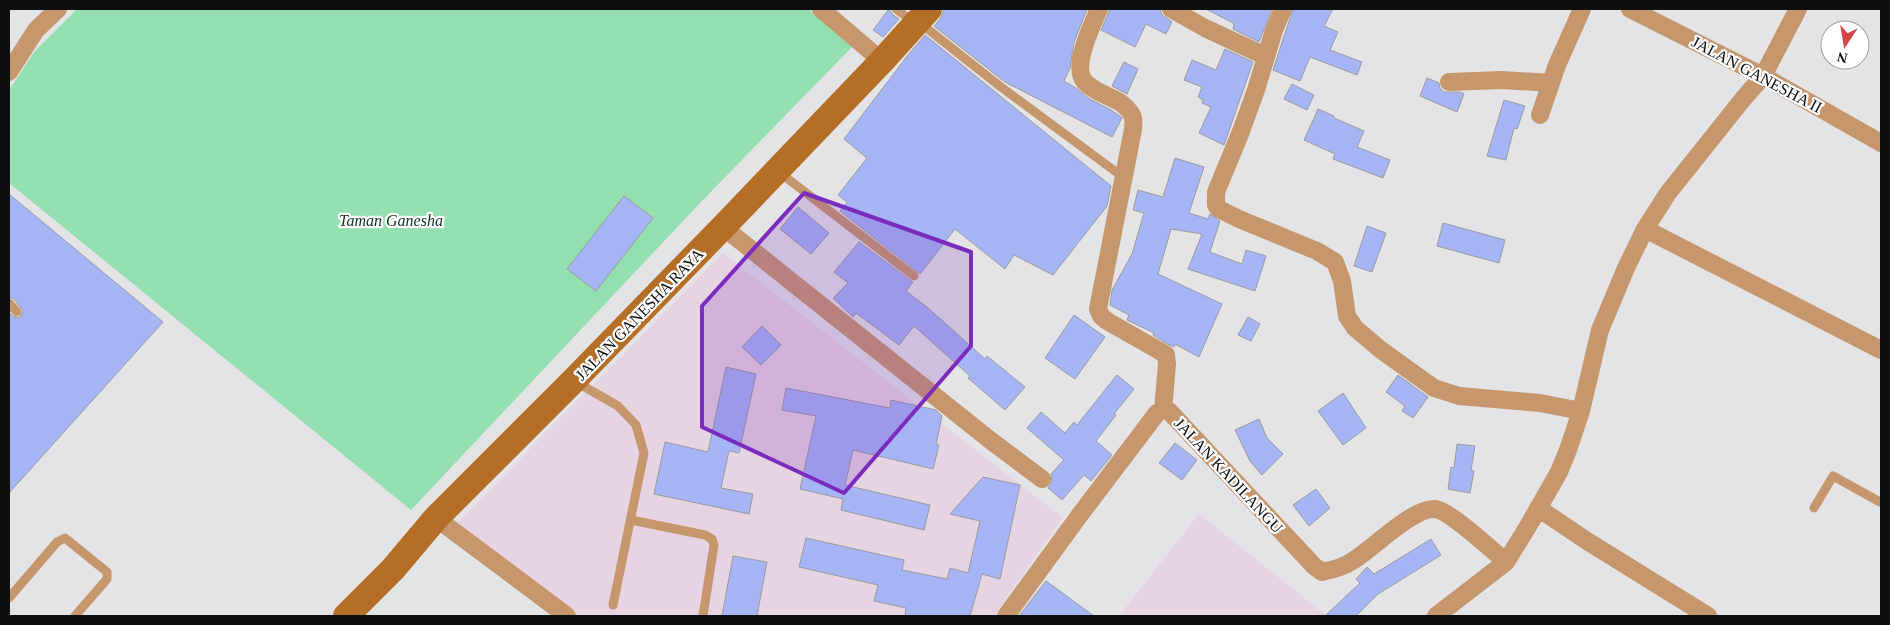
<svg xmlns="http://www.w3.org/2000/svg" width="1890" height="625" viewBox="0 0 1890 625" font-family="Georgia,serif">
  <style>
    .education { fill: #e7d4e3 }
    .green { fill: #93dfb0 }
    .building { fill: #a6b5f6; stroke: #9b9c9d }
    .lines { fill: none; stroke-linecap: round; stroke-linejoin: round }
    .lane { stroke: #c6966d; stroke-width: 9 }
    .street { stroke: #c6966d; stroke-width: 18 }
    .secondary { stroke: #b46e26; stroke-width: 26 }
    .marked { fill: #7b2cbf; fill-opacity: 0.2; stroke: #7b2cbf; stroke-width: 4; stroke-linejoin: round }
    .labels { text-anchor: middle; stroke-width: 4.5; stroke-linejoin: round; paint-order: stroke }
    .street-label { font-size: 16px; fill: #0e0f0f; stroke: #fff }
    .park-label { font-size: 16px; font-style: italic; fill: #0d3520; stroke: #fff }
  </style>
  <rect width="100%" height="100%" fill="#e4e4e6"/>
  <path class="education" d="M 723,253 L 1063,518 L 994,616 L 574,616 L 455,525 Z
    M 1199,514 L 1327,616 L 1119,616 Z"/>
  <path class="green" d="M 77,9 L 808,9 L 854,45 L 699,204 L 411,510 L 9,183 L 9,90 L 35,51 Z"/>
  <path class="building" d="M 889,9 L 892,14 L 899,19 L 883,37 L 873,30 Z
    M 944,9 L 1087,9 L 1074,42 L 1070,68 L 1064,81 L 1076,88 L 1088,98 L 1111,110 L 1121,117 L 1122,118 L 1112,137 L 1005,82 L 934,26 L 940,19 Z
    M 1110,9 L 1160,9 L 1162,15 L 1172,22 L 1166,34 L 1146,24 L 1135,47 L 1101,30 Z
    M 1206,9 L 1272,9 L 1259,42 L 1233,29 L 1234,25 L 1233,23 Z
    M 1293,9 L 1333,9 L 1324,26 L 1338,32 L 1330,50 L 1362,62 L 1357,75 L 1310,57 L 1300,81 L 1273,70 Z
    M 925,35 L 1111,186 L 1107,206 L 1053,275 L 1014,255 L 1005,269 L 955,229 L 920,274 L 840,211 L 847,202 L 838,195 L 867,158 L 844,139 L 908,55 Z
    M 1225,49 L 1253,62 L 1224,145 L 1199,133 L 1211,107 L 1202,103 L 1203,100 L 1198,97 L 1202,87 L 1184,80 L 1192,60 L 1216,70 Z
    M 1124,62 L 1138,69 L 1127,94 L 1112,86 Z
    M 1427,78 L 1439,83 L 1440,88 L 1444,92 L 1460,92 L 1464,94 L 1457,112 L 1420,96 Z
    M 1292,84 L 1314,95 L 1307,110 L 1284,99 Z
    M 1504,100 L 1525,106 L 1517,129 L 1514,128 L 1506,160 L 1487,156 Z
    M 1318,109 L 1334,116 L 1334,118 L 1364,131 L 1357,147 L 1390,160 L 1383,178 L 1333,159 L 1335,154 L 1304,140 Z
    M 1175,158 L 1204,167 L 1189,213 L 1208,219 L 1210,214 L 1220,221 L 1210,252 L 1242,264 L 1246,250 L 1266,256 L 1255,291 L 1188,269 L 1202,234 L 1171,229 L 1158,274 L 1222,304 L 1199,357 L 1175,344 L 1174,347 L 1169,345 L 1153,335 L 1154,333 L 1127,320 L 1129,315 L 1110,305 L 1112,290 L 1132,254 L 1144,213 L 1133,210 L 1138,190 L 1163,197 Z
    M 9,194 L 163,322 L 9,493 L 9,312 L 13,316 L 18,318 L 21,316 L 23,311 L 14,299 L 9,297 Z
    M 624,196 L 653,218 L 596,291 L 567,269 Z
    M 798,207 L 829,233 L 811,254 L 780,229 Z
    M 1443,223 L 1505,240 L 1499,263 L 1437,246 Z
    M 1367,226 L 1386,233 L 1372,272 L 1354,266 Z
    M 859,242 L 913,282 L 906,291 L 928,308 L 985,359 L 987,356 L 1025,387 L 1005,410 L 968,378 L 970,376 L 914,326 L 899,345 L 856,313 L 853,317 L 833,298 L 848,283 L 834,272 Z
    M 1074,315 L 1105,337 L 1075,379 L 1045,358 Z
    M 1248,317 L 1260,324 L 1251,341 L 1238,335 Z
    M 762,326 L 781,345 L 761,365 L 742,347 Z
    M 726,367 L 756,374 L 739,453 L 729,451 L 721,488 L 753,494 L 749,514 L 654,494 L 665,442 L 708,452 Z
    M 1117,375 L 1134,389 L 1114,414 L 1116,415 L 1096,441 L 1112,455 L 1091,481 L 1084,475 L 1062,500 L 1048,488 L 1052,481 L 1051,474 L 1064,460 L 1027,428 L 1041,412 L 1065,433 L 1074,422 L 1077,425 Z
    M 1398,375 L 1428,397 L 1413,418 L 1402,411 L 1405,406 L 1386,392 Z
    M 786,388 L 890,408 L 891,400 L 936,410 L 942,416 L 936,445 L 939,445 L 933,469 L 853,450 L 845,485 L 930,505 L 924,530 L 841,510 L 843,499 L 800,489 L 816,416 L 782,410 Z
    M 1343,393 L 1366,428 L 1343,445 L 1318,411 Z
    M 1259,419 L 1267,438 L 1283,454 L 1262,475 L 1250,461 L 1235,430 Z
    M 1175,443 L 1197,460 L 1182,480 L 1159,463 Z
    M 1457,444 L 1475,446 L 1471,470 L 1474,471 L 1470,493 L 1448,489 L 1451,467 L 1454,468 Z
    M 983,477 L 1020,485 L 1000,579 L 982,574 L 970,616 L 905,616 L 906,608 L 874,601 L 878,585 L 799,567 L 806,538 L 904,560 L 902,570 L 947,579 L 950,568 L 968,573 L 980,521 L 950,514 Z
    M 1316,489 L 1330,508 L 1309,526 L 1293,505 Z
    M 1431,539 L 1441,555 L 1378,594 L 1356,616 L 1325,616 L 1360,583 L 1356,579 L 1367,567 L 1374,574 Z
    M 733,556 L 767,562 L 757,616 L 722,616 Z
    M 1046,581 L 1094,616 L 1019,616 Z"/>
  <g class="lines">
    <path class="lane" d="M 896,9 L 915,23
      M 920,23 L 1001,87 L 1123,177
      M 779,172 L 914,276
      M 9,303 L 17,312
      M 576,382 L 618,406 L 636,425 L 644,453 L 613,605
      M 1814,508 L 1833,476 L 1880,502 L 1881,501
      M 631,520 L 705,535 L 712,539 L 714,545 L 703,616
      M 9,598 L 57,542 L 65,538 L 107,572 L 107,579 L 75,616"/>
    <path class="street" d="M 821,9 L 882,61
      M 1099,9 C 1092,25 1071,67 1085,82 C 1095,93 1109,95 1121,103 C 1126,107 1132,112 1133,118 C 1135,126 1131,137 1130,145 L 1098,309 L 1101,316 L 1107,321 L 1158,350 L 1166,355 L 1167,364 L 1163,410
      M 1171,9 L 1205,28 L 1265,56
      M 1283,9 L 1274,30 L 1256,90 L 1240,134 L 1216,192 L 1216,205 L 1219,209 L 1239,219 L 1317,251 L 1335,262 L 1342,281 L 1347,316 L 1355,328 L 1381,350 L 1434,388 L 1459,396 L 1540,403 L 1581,411
      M 1630,9 L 1763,76 L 1881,143
      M 9,72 L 36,30 L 58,9
      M 1449,82 L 1502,80 L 1551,83
      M 1540,115 L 1557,65 L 1582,9
      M 723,227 L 990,440 L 1042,479
      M 1645,229 L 1881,350
      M 1538,508 L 1587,541 L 1708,616
      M 436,518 L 567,616
      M 1006,616 L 1082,512 L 1157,413 L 1163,410 L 1169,411 L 1314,566 L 1322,572 C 1333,570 1344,567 1354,560 C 1372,549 1414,507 1435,509 C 1449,510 1493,551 1506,562
      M 1436,616 L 1506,562 L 1527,528 L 1559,472 L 1568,450 L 1581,411 L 1600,330 L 1626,268 L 1645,229 L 1668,193 L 1743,99 L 1763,76 L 1798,9"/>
    <path class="secondary" d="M 346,616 L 393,569 L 436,518 L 574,380 L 723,227 L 882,61 L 929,9"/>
  </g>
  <path class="marked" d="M 804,193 L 971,252 L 971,346 L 844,493 L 702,427 L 702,306 Z"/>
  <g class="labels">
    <g class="street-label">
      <text transform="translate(1757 74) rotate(28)" y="6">JALAN GANESHA II</text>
      <text transform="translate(639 314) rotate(-46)" y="6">JALAN GANESHA RAYA</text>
      <text transform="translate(1229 475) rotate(47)" y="6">JALAN KADILANGU</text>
    </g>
    <g class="park-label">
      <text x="391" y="226">Taman Ganesha</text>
    </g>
  </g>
  <rect width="1890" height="625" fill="none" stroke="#0e0f0f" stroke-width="20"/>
  <g transform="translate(1845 45) rotate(192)"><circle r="24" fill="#ffffff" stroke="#9f9f9f"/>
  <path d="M0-4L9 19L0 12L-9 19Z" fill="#d44547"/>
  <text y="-8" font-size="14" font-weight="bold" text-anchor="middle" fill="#0e0f0f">N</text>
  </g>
</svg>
